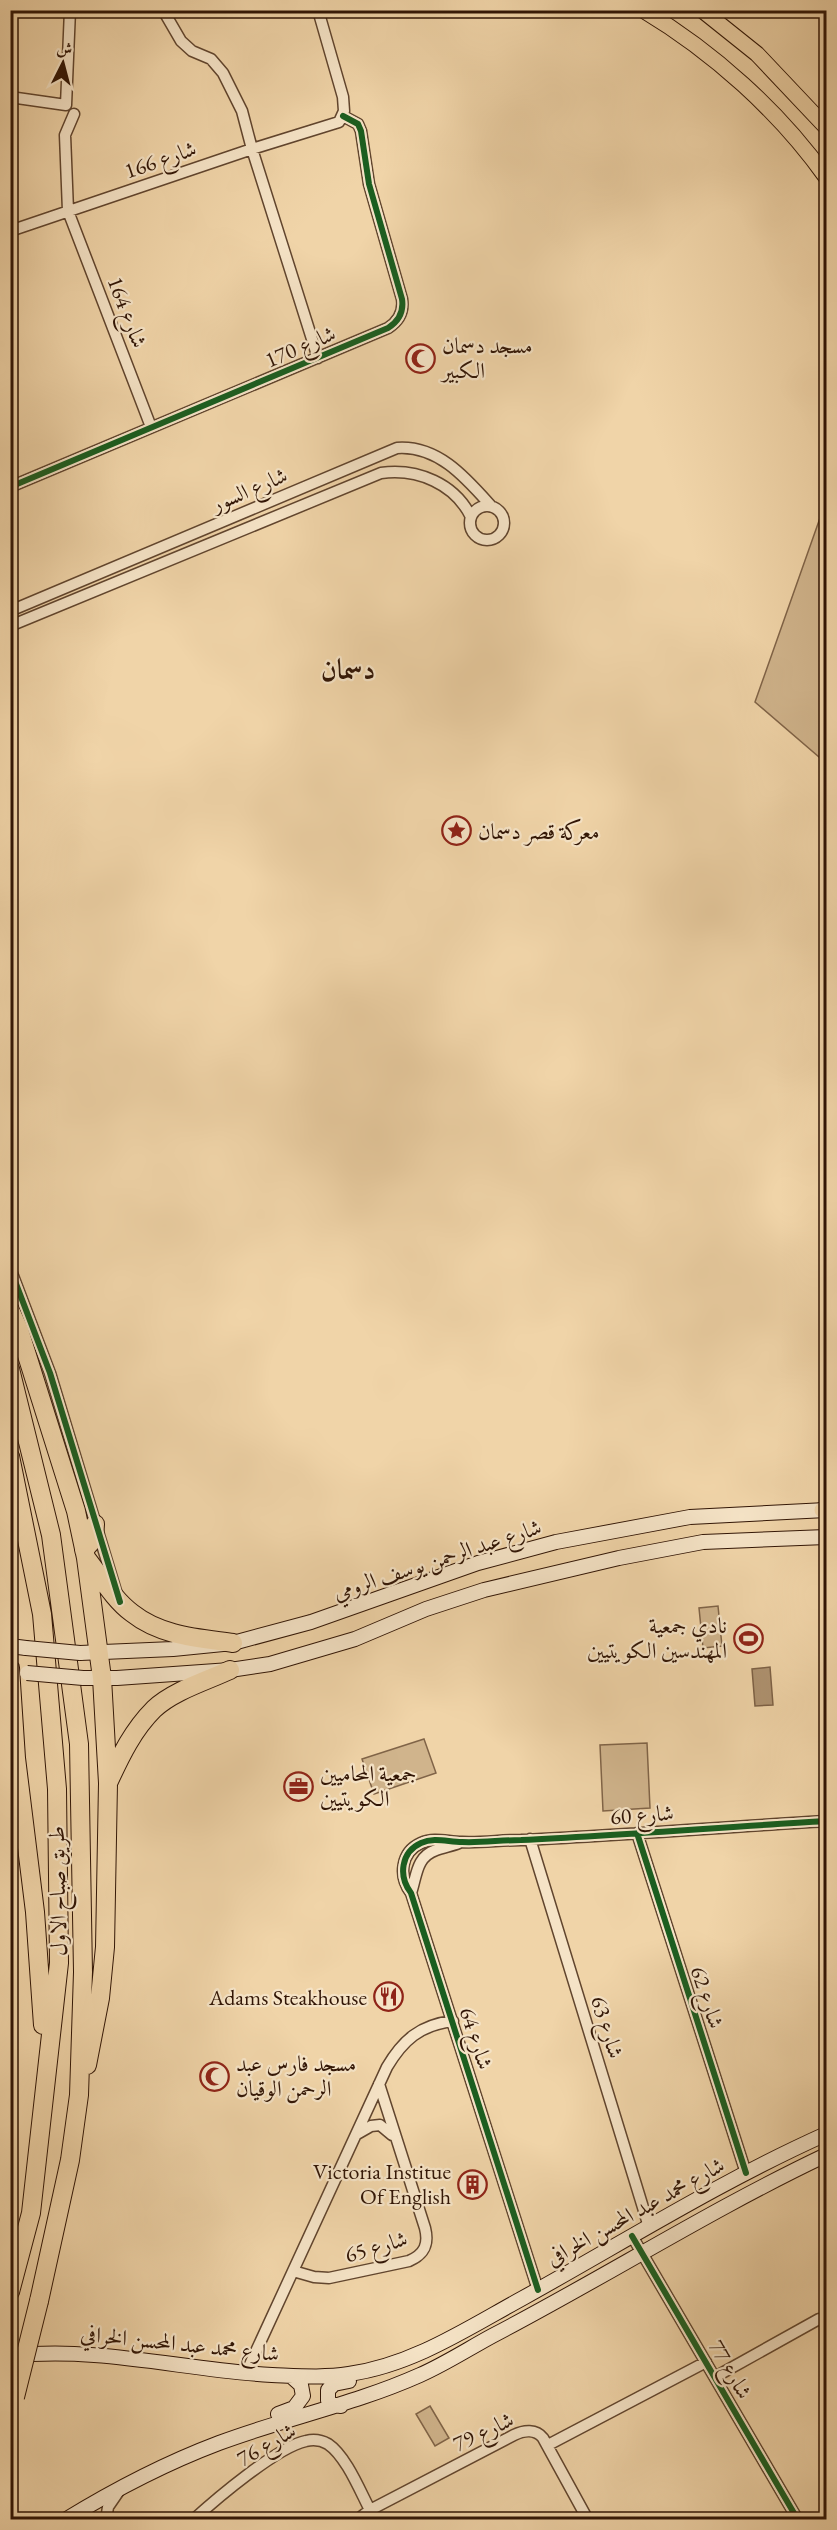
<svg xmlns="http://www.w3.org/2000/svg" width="837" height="2530" viewBox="0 0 837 2530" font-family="'EB Garamond',Amiri,serif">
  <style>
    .green { fill: #d0b48c; stroke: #806448; stroke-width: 1.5 }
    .water { fill: #af9371; stroke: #7d6146; stroke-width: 1.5 }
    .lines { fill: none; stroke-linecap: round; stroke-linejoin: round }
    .minor-casing { stroke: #61452e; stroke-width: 13 }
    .secondary-casing { stroke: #311505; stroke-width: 16 }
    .primary-casing { stroke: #311505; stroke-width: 17 }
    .motorway-casing { stroke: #311505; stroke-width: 20 }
    .minor { stroke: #f5e3c6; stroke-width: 10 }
    .secondary { stroke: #f5e3c6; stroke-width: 14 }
    .primary { stroke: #f0d4a8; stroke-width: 15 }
    .motorway { stroke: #f0d4a8; stroke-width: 18 }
    .secondary-bridge-casing { stroke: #311505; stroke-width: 16; stroke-linecap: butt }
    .motorway-bridge-casing { stroke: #311505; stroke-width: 20; stroke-linecap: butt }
    .secondary-bridge { stroke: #f5e3c6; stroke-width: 14 }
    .motorway-bridge { stroke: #f0d4a8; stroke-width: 18 }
    .cycleway-casing { stroke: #f5e3c6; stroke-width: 10 }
    .cycleway { stroke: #1b5e20; stroke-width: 6 }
    .labels { text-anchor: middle; stroke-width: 4.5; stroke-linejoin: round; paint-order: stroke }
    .street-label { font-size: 22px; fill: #311505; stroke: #f5e3c6 }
    .poi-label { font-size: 22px; fill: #311505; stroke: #f5e3c6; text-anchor: start }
    .district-label { font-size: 28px; font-weight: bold; fill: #311505; stroke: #f5e3c6 }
  </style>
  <rect width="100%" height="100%" fill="#f0d4a8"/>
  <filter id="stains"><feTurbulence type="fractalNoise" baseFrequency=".00333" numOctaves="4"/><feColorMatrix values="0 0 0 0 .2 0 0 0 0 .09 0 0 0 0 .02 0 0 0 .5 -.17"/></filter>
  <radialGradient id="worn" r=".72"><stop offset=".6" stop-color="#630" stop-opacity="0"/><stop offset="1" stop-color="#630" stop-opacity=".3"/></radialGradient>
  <path class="green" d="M 826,501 L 826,763 L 755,702 Z
    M 718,1606 L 722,1646 L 703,1648 L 699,1608 Z
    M 424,1739 L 436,1773 L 374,1794 L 362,1759 Z
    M 647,1743 L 650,1808 L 603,1811 L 600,1745 Z
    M 430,2406 L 449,2438 L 435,2446 L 416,2414 Z"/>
  <path class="water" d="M 770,1667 L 773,1705 L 755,1706 L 752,1669 Z"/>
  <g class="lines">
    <defs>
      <path id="minor" d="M 163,10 L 181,41 L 192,51 L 211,59 L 223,73 L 242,111 L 252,149 L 318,358
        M 10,97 L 66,105 L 70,10
        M 74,114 L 65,135 L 68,211 L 151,427
        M 10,231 L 252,149 L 339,122 L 344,111 L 343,97 L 318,10
        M 10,487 L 388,328 C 399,321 404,312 402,299 L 369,184 L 361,131 L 358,124 L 343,116
        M470 523a17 17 0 1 1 34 0a17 17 0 1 1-34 0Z
        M 10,611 L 397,448 C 438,445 466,478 491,506
        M 10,626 L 381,473 C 418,468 455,484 471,517
        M 10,1268 L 50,1373 L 116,1591
        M 637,1833 L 746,2173
        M 530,1839 L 649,2227
        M 411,1893 C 417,1875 416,1857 436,1850 C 444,1847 452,1846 459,1843
        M 357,2134 L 371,2126 L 380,2125 L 392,2135
        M 632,2236 L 798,2520
        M 293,2271 L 314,2277 L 329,2278 L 409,2261 C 425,2254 429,2244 425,2228 L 379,2084
        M 538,2290 L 411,1893 C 398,1876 401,1852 421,1843 C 434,1837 448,1842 462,1842 C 481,1843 501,1840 521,1840 C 623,1835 725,1827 826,1821
        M 246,2373 L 387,2067 C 403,2040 420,2025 453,2021
        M 715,2377 L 819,2319
        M 548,2445 L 706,2362
        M 106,2520 L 108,2507 L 119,2491
        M 193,2520 C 216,2499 277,2447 306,2441 C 314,2439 321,2440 328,2444 C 346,2456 360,2491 370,2510
        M 357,2520 L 370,2510 L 514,2435 C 524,2430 536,2429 543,2438 L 588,2520"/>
      <path id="secondary" d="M 10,1646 L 26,1648
        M 80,1653 L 173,1649 L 233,1643 L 311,1622 L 478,1563 L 556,1542 L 690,1517 L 826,1510
        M 83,1678 L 117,1678 L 230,1670 L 270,1664 L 355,1639 L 426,1609 L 484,1590 L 619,1558 L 703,1542 L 826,1537
        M 10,2356 C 99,2346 184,2370 272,2375 C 298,2376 324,2378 349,2374 C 413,2365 468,2328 523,2298 C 624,2242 721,2181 826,2134
        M 341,2406 L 333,2405 L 328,2401 L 328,2390 L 334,2384 L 349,2381
        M 278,2414 L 294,2408 L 303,2396 L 301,2385 L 291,2376
        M 65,2520 C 114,2490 166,2463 219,2443 C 286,2418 355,2404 420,2375 C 445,2364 468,2349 492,2336 C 605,2277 712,2209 826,2155"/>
      <path id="primary" d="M 643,10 C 713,52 779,111 826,177
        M 702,10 L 757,54 L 826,127
        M 822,1510 L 826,1510"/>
      <path id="motorway" d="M 10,1310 L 19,1330 L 76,1511 L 86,1558 L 102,1678 L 108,1783 L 105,1947 L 100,1998 L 87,2065
        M 10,1369 L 51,1535 L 79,1744 L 83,1972 L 79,2095 L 70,2160 L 39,2301
        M 10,1456 L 42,1614 L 57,1789 L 59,1963 L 31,2213 L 10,2292
        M 84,1550 L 94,1539 L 95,1524
        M 87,1559 C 101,1577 114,1600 132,1613 C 161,1636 198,1638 233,1643
        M 10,1668 L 16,1758 L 35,1912 L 43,2025
        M 109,1781 C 121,1755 133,1730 154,1709 C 173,1691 206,1681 230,1670"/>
    </defs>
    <use href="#minor" class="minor-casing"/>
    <use href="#secondary" class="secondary-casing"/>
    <use href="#primary" class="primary-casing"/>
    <use href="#motorway" class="motorway-casing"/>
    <use href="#minor" class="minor"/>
    <use href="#secondary" class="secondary"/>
    <use href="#primary" class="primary"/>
    <use href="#motorway" class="motorway"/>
    <defs>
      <path id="secondary-bridge" d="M 26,1648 L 80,1653
        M 27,1673 L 83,1678"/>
      <path id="motorway-bridge" d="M 15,2397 L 39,2301"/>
    </defs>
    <use href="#secondary-bridge" class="secondary-bridge-casing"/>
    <use href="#motorway-bridge" class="motorway-bridge-casing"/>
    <use href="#secondary-bridge" class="secondary-bridge"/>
    <use href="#motorway-bridge" class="motorway-bridge"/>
    <defs>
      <path id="cycleway" d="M 10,487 L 388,328 C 399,321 404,312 402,299 L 369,184 L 361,131 L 358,124 L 343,116
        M 10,1268 L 50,1373 L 120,1602
        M 637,1833 L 746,2173
        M 632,2236 L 798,2520
        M 538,2290 L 411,1893 C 398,1876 401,1852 421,1843 C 434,1837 448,1842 462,1842 C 481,1843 501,1840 521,1840 C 623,1835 725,1827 826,1821"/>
    </defs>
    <use href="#cycleway" class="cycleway-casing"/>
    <use href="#cycleway" class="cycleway"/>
  </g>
  <defs>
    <symbol id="mosque-ring" viewBox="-11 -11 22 22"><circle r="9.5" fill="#f5e3c6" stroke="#8f2418" stroke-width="1.5"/><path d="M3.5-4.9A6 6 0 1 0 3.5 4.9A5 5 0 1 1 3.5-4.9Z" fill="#8f2418"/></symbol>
    <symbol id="sight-ring" viewBox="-11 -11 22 22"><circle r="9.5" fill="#f5e3c6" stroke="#8f2418" stroke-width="1.5"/><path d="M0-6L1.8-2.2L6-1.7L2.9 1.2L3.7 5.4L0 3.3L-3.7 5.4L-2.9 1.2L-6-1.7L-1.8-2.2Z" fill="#8f2418"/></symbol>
    <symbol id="stadium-ring" viewBox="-11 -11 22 22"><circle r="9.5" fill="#f5e3c6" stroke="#8f2418" stroke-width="1.5"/><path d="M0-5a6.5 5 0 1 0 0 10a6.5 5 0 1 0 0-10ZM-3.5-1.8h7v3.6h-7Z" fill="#8f2418"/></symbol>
    <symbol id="office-ring" viewBox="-11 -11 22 22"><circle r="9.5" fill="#f5e3c6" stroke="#8f2418" stroke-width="1.5"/><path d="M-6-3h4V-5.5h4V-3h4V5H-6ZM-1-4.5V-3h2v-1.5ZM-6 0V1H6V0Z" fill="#8f2418"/></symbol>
    <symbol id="restaurant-ring" viewBox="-11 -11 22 22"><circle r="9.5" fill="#f5e3c6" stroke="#8f2418" stroke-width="1.5"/><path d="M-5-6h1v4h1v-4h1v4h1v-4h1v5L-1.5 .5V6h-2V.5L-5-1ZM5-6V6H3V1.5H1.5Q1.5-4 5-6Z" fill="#8f2418"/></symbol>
    <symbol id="building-ring" viewBox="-11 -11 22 22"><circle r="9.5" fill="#f5e3c6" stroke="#8f2418" stroke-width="1.5"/><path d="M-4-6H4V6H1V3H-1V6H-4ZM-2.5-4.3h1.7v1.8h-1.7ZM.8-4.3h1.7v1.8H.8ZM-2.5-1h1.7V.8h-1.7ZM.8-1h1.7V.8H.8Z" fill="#8f2418"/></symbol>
  </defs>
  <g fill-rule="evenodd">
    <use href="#mosque-ring" x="404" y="342" width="33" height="33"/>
    <use href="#sight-ring" x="440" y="814" width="33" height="33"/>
    <use href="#stadium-ring" x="732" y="1622" width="33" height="33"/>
    <use href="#office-ring" x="282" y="1770" width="33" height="33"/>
    <use href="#restaurant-ring" x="372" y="1980" width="33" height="33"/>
    <use href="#mosque-ring" x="198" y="2060" width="33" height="33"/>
    <use href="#building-ring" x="456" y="2168" width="33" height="33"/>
  </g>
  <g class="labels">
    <g class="street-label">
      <text transform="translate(160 159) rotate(-19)" y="8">شارع 166</text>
      <text transform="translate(128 312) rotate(69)" y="8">شارع 164</text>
      <text transform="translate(300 346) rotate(-23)" y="8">شارع 170</text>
      <text transform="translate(249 489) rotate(-23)" y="8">شارع السور</text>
      <text transform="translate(437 1559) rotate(-18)" y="8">شارع عبد الرحمن يوسف الرومي</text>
      <text transform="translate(642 1814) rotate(-4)" y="8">شارع 60</text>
      <text transform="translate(57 1891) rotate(-91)" y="8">طريق صباح الاول</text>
      <text transform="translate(708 1997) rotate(72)" y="8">شارع 62</text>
      <text transform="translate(608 2027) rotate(73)" y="8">شارع 63</text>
      <text transform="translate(477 2038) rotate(72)" y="8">شارع 64</text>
      <text transform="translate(635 2211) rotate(-29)" y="8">شارع محمد عبد المحسن الخرافي</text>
      <text transform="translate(376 2246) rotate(-16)" y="8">شارع 65</text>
      <text transform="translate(180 2343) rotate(6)" y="8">شارع محمد عبد المحسن الخرافي</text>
      <text transform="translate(731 2369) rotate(60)" y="8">شارع 77</text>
      <text transform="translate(483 2431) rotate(-25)" y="8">شارع 79</text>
      <text transform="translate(266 2444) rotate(-30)" y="8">شارع 76</text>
    </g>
    <g class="poi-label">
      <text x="442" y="353">مسجد دسمان<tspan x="442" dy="25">الكبير</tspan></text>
      <text x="478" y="839">معركة قصر دسمان</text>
      <text x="727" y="1633" text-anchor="end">نادي جمعية<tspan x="727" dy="25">المهندسين الكويتيين</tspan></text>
      <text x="320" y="1781">جمعية المحاميين<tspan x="320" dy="25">الكويتيين</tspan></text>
      <text x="367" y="2005" text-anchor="end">Adams Steakhouse</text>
      <text x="236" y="2071">مسجد فارس عبد<tspan x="236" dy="25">الرحمن الوقيان</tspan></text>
      <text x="451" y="2179" text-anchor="end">Victoria Institue<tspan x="451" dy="25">Of English</tspan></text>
    </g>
    <g class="district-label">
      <text x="348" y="679">دسمان</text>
    </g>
  </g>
  <rect width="837" height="2530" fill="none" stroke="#f0d4a8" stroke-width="36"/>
  <rect x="12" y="12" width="813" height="2506" fill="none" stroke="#311505" stroke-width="3"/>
  <rect x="18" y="18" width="801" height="2494" fill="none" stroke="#311505" stroke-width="1.5"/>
  <g transform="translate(63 63) rotate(6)" stroke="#f5e3c6" stroke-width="4.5" paint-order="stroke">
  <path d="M0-4.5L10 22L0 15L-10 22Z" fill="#311505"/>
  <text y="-9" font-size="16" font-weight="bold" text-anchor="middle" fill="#311505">ش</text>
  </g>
  <rect width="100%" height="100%" filter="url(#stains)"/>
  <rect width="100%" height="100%" fill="url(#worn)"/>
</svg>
